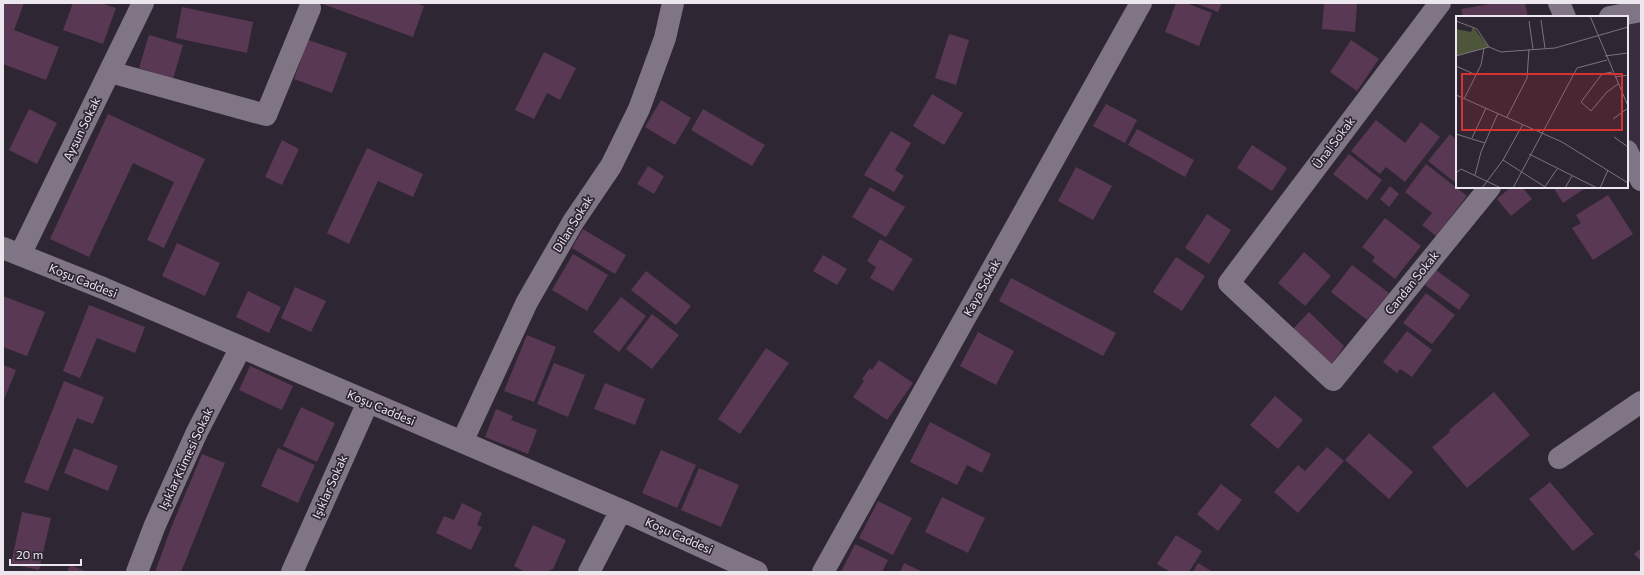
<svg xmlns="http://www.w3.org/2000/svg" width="1644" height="575" viewBox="0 0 1644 575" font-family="Commissioner,sans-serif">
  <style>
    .built { fill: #3a2d3f }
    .building { fill: #583853 }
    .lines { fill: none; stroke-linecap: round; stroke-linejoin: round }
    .minor { stroke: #807584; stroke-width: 22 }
    .labels { text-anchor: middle; stroke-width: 3.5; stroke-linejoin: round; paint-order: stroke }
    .street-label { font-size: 12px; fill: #ece6ef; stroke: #2f2633 }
    .inset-road { fill: none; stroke: #7b737e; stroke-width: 1 }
    .view { fill: #d73232; fill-opacity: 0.15; stroke: #d73232; stroke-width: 2 }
    .inset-edge { fill: none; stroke: #ece6ef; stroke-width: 2 }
  </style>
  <rect width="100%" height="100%" fill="#2f2633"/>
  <path class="built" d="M 1641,11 L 1641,180 L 1627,151 L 1627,17 Z"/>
  <path class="building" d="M 3,3 L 24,3 L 14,30 L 59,47 L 46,80 L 3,64 Z
    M 73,3 L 101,3 L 116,8 L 103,44 L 63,30 Z
    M 320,3 L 415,3 L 424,6 L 413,37 Z
    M 1176,3 L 1186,3 L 1212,13 L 1199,46 L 1165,32 Z
    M 1195,3 L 1222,3 L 1218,12 Z
    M 1324,3 L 1357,3 L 1355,32 L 1322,29 Z
    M 1495,3 L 1525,3 L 1528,17 L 1463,17 L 1461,9 Z
    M 182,7 L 253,22 L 247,53 L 176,38 Z
    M 949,34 L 969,40 L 956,85 L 935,78 Z
    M 149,35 L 183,45 L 173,79 L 139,68 Z
    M 308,40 L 347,53 L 332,93 L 294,79 Z
    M 1351,40 L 1379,59 L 1357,91 L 1330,72 Z
    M 544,52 L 576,68 L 560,100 L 547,93 L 534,119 L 515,110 Z
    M 932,94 L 963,113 L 944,145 L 913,126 Z
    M 661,100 L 691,118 L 675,145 L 645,127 Z
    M 1106,104 L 1137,120 L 1125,143 L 1093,126 Z
    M 29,109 L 57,123 L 37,164 L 9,150 Z
    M 703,109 L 765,145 L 752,166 L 691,130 Z
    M 108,114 L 205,159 L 164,248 L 147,240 L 174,182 L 133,163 L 89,257 L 50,239 Z
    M 1376,120 L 1405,143 L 1421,122 L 1440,137 L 1405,182 L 1386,167 L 1380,174 L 1351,151 Z
    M 1137,129 L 1194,160 L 1185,177 L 1128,145 Z
    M 891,131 L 911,143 L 895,170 L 904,176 L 894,192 L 864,175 Z
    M 1450,134 L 1457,140 L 1457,184 L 1428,161 Z
    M 282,140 L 299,149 L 282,185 L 265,177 Z
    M 1252,145 L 1287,168 L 1272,191 L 1237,168 Z
    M 367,148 L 423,174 L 413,197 L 378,181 L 349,244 L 327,233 Z
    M 1349,154 L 1382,180 L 1367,200 L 1333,174 Z
    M 1426,164 L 1467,196 L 1436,236 L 1422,225 L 1432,213 L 1405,192 Z
    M 648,166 L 664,176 L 654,194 L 637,184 Z
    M 1076,167 L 1112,186 L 1093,220 L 1058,201 Z
    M 1390,186 L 1399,194 L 1389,207 L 1380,199 Z
    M 870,187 L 905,207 L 886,237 L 852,217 Z
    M 1511,187 L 1522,187 L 1532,199 L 1511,216 L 1497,199 Z
    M 1553,187 L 1587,187 L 1563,203 Z
    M 1608,195 L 1633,234 L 1593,260 L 1572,228 L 1581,223 L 1576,215 Z
    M 1207,214 L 1231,230 L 1209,264 L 1185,248 Z
    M 1385,218 L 1421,246 L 1395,279 L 1372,261 L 1375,257 L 1362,247 Z
    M 583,229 L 626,255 L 615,274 L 572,248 Z
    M 880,239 L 913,259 L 893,291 L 870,278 L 876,267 L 867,261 Z
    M 177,243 L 220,263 L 205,296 L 162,276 Z
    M 1304,252 L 1331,276 L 1305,306 L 1278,283 Z
    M 573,254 L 608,275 L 587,311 L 552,290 Z
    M 823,255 L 847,269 L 837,285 L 813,271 Z
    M 1176,257 L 1205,276 L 1182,311 L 1153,292 Z
    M 1352,265 L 1389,293 L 1367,320 L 1331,292 Z
    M 1436,270 L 1470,295 L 1459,310 L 1425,285 Z
    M 646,271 L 691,306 L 676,325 L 631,290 Z
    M 1011,278 L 1116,333 L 1103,356 L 999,301 Z
    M 295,287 L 326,301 L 311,332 L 281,318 Z
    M 248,291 L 281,307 L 269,333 L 236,317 Z
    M 1426,293 L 1455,315 L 1432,344 L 1403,323 Z
    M 3,296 L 45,312 L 27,356 L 3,347 Z
    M 621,297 L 646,316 L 619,352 L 593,332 Z
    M 89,305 L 145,327 L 135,353 L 97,338 L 80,378 L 63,371 Z
    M 1309,312 L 1344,346 L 1331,366 L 1292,330 Z
    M 652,314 L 679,335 L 652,369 L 626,349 Z
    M 1407,331 L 1432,350 L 1412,377 L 1400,369 L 1397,373 L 1383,362 Z
    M 978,332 L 1014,351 L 996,385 L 960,366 Z
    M 527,335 L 556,347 L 534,402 L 504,391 Z
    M 766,348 L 789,363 L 740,434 L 718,419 Z
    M 879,360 L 913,383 L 887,420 L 853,397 L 864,381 L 862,379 L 870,368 L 872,370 Z
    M 554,363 L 585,375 L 568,417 L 537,404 Z
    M 3,365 L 16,370 L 3,402 Z
    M 250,366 L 293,386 L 282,410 L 239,390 Z
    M 64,381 L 104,397 L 93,424 L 77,418 L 48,491 L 24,482 Z
    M 605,383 L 645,399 L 635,425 L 594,409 Z
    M 1494,392 L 1530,435 L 1467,488 L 1432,447 L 1450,432 L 1449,430 Z
    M 1275,396 L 1303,420 L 1278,449 L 1250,425 Z
    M 301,407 L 335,423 L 317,462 L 283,446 Z
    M 496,409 L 513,416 L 511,420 L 537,430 L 528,454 L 485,437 Z
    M 930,422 L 991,454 L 982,473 L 967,465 L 957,485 L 910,462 Z
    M 1369,433 L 1413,472 L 1389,499 L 1345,460 Z
    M 1327,447 L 1344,461 L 1298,513 L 1274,492 L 1298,465 L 1305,471 Z
    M 74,448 L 118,466 L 108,491 L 64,473 Z
    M 278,448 L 315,465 L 298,503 L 261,486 Z
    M 661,450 L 696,465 L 677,508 L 642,493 Z
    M 202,454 L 225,463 L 181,572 L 155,572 L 171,528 Z
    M 699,468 L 739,485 L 721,527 L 681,510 Z
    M 1550,482 L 1594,534 L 1573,551 L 1529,499 Z
    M 1221,484 L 1242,500 L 1218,531 L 1197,514 Z
    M 942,497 L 985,518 L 968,553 L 925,532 Z
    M 878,501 L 912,518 L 893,555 L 859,538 Z
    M 462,503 L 482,513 L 477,525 L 482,527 L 471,550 L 436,533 L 444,516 L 454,520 Z
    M 22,512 L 51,518 L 39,570 L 11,564 Z
    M 533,525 L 566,540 L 553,569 L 545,572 L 525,572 L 514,566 Z
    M 1176,535 L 1202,551 L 1189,572 L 1170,572 L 1157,564 Z
    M 855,544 L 888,560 L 882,572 L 841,572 Z
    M 1641,548 L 1641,561 L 1634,554 Z
    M 904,563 L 923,572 L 900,572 Z
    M 1198,563 L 1213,572 L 1193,572 Z
    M 70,565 L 88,572 L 67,572 Z"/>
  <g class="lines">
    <path class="minor" d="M 1440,3 L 1229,283 L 1333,380 L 1490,187
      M 1559,3 L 1565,17
      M 1610,17 L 1641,11
      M 110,72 L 266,115 L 310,8
      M 1627,151 L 1641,180
      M 3,248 L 103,288 L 621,510 L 757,572
      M 20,255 L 143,3
      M 462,442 L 527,302 L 573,222 L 611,166 L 639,109 L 665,38 L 673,3
      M 1559,458 L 1641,402
      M 137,572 L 155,525 L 197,432 L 241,347
      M 292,572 L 368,402
      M 589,572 L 621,510
      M 823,572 L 1141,3"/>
  </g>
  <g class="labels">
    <g class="street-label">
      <text transform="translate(82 129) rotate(-64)" y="4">Aysun Sokak</text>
      <text transform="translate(1334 143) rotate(-53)" y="4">Ünal Sokak</text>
      <text transform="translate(573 224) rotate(-58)" y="4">Dilan Sokak</text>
      <text transform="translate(83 281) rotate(22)" y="4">Koşu Caddesi</text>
      <text transform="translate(1412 283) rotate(-51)" y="4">Candan Sokak</text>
      <text transform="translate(982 288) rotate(-61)" y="4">Kaya Sokak</text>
      <text transform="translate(381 408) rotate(23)" y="4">Koşu Caddesi</text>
      <text transform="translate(186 459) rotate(-65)" y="4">Işıklar Kümesi Sokak</text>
      <text transform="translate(330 487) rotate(-66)" y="4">Işıklar Sokak</text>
      <text transform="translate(679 536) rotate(24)" y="4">Koşu Caddesi</text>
    </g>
  </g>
  <g transform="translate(1456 16)">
    <rect width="172" height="172" fill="#2f2633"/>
    <path d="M 17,11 L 33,31 L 0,40 L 0,13 L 15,16 Z" fill="#4d553a"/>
    <path class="inset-road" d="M 134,0 L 172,90M 85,4 L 89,32M 0,5 L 21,13 L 33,31M 73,5 L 77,33M 0,40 L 33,31 L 45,36 L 99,32 L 172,11M 149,40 L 172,37M 0,50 L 20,59M 156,56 L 146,58 L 125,86 L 135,95 L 151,76 L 162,68M 159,61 L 172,59M 0,79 L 106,126 L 172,167M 8,83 L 25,49 L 28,32M 51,101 L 71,62 L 73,33M 157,103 L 172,92M 0,118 L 29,127M 158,121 L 172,131M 16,122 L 30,92M 73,138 L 141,172M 47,144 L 89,171M 0,157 L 5,153 L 45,172M 19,159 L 25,136 L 42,97M 26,172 L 47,144 L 67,108M 57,172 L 121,52 L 151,44M 88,172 L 101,153M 109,172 L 116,160M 144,172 L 152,154"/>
    <path class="view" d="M 6,58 L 166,58 L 166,114 L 6,114 Z"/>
    <rect width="172" height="172" class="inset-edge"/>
  </g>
  <rect width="1644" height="575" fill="none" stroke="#ece6ef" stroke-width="8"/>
  <path d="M10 559v6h71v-6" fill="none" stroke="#ece6ef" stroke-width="2"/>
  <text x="16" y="559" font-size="12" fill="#ece6ef" stroke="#2f2633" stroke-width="3" paint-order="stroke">20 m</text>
</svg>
